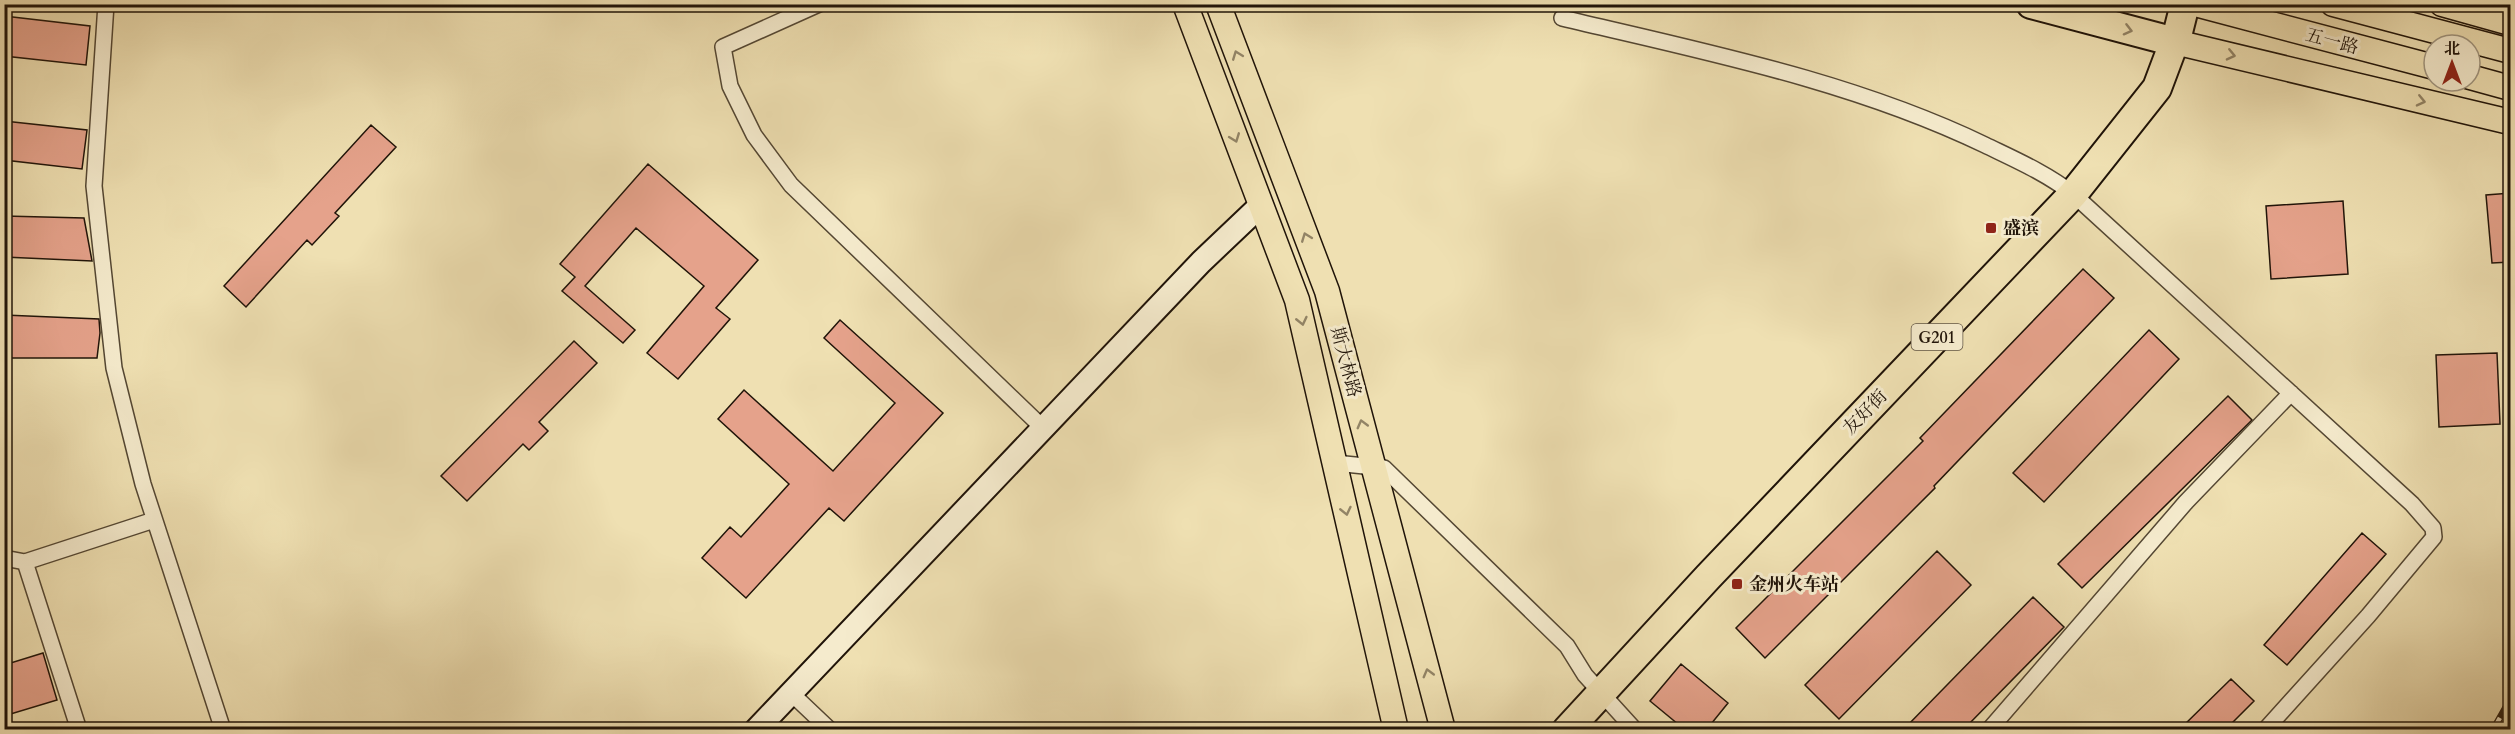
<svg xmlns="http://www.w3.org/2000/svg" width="2515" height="734" viewBox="0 0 2515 734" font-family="Cardo,'Noto Serif SC',serif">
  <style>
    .building { fill: #e5a28b; stroke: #201409; stroke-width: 1.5 }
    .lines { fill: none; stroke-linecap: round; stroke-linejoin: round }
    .street-casing { stroke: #544733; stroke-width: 18 }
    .secondary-casing { stroke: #201409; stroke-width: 26 }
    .primary-casing { stroke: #201409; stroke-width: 27 }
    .highway-casing { stroke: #201409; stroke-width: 32 }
    .street { stroke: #f5ebcd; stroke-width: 15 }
    .secondary { stroke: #f5ebcd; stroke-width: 22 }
    .primary { stroke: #efe0b2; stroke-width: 24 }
    .highway { stroke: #efe0b2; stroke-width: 28 }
    .rail-casing { stroke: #201409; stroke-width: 7 }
    .rail { stroke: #f5ebcd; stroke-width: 4.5; stroke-dasharray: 14; stroke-linecap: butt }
    .oneway { stroke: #928466 }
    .poi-dot { fill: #8f2418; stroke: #f5ebcd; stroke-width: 2 }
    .labels { text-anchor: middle; stroke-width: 6; stroke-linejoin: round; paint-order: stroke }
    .shield { fill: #f5ebcd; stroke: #605444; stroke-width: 1.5 }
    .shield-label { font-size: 16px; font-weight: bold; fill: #201409 }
    .street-label { font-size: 18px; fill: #201409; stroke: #f5ebcd }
    .poi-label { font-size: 18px; font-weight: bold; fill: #201409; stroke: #f5ebcd; text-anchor: start }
  </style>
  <rect width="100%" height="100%" fill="#efe0b2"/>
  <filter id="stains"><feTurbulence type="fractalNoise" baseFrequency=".00333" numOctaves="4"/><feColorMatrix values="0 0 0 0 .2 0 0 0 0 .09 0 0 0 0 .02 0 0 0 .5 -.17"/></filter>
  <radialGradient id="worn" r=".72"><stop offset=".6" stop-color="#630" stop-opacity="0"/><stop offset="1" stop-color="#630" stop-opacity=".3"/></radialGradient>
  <path class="building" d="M 4,16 L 90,26 L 86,65 L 4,56 Z
    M 4,121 L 87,130 L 82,169 L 4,160 Z
    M 371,125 L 396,147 L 335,213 L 339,216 L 312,245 L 307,240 L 246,307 L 224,286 Z
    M 648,164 L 758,260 L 716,308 L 730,319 L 678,379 L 647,353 L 704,286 L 636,228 L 585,286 L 635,330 L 623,343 L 562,291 L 575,277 L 560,264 Z
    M 2511,193 L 2511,262 L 2492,263 L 2486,195 Z
    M 2343,201 L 2348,274 L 2271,279 L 2266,206 Z
    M 4,216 L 84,218 L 92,261 L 4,257 Z
    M 2083,269 L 2114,298 L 1934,486 L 1935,488 L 1765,658 L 1736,628 L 1923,441 L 1920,438 Z
    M 4,315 L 99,319 L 100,333 L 97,358 L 4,358 Z
    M 840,320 L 943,413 L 844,521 L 829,508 L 746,598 L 702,558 L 730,527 L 741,537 L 789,484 L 718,419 L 744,390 L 833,471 L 895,403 L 824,338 Z
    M 2149,330 L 2179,359 L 2044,502 L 2013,473 Z
    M 574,341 L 597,363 L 539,422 L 548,431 L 529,450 L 523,444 L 467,501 L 441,476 Z
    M 2497,353 L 2500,424 L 2439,427 L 2436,355 Z
    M 2228,396 L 2252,420 L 2082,588 L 2058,564 Z
    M 2362,533 L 2386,554 L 2287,665 L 2264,645 Z
    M 1937,551 L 1971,585 L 1839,719 L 1805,685 Z
    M 2033,597 L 2064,627 L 1964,729 L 1904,729 Z
    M 43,653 L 57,700 L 4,716 L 4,665 Z
    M 1681,664 L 1728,703 L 1707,729 L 1684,729 L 1650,701 Z
    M 2231,679 L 2254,701 L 2226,729 L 2180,729 Z"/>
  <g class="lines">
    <defs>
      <path id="street" d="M 106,4 L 94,186 L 114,368 L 143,484 L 223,730
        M 819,4 L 723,47 L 730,86 L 754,135 L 791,185 L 1043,428
        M 1562,18 C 1705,52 1852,81 1985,145 C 2016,160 2046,173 2073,194 L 2412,504 L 2433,528 L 2434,537 L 2368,616 L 2265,730
        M 1335,463 L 1384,468 L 1567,646 L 1585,675 L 1635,730
        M 4,558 L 25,562 L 154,520
        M 25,562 L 79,730
        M 791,693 L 830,730
        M 1989,730 L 2186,502 L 2291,393"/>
      <path id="secondary" d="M 756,730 L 1201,262 L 1261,205"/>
      <path id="primary" d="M 1185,4 L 1297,300 L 1396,730
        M 1218,4 L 1327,291 L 1443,730
        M 2195,4 L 2434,67
        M 2333,4 L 2510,51
        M 2442,4 L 2510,23
        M 2175,42 L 2510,122
        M 2470,77 L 2510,88"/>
      <path id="highway" d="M 2031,4 L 2175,42
        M 1567,730 L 1708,577 L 2073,194 L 2157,88 L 2178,32 L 2185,4"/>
    </defs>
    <use href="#street" class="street-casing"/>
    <use href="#secondary" class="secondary-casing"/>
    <use href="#primary" class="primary-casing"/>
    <use href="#highway" class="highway-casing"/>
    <use href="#street" class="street"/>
    <use href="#secondary" class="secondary"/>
    <use href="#primary" class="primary"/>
    <use href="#highway" class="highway"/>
    <defs>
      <path id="rail" d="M 2493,730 L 2510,700"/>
    </defs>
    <use href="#rail" class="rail-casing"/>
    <use href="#rail" class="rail"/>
  </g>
  <defs><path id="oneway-chevron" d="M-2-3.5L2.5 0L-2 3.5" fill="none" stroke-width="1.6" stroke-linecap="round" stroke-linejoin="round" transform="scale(1.5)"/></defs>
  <g class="oneway">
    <use href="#oneway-chevron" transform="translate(2128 30) rotate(14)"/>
    <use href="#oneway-chevron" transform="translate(1237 55) rotate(-111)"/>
    <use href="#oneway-chevron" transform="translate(2231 55) rotate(13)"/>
    <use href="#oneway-chevron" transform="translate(2421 101) rotate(13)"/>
    <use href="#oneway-chevron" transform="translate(1235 138) rotate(69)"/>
    <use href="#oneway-chevron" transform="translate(1306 237) rotate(-111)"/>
    <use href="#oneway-chevron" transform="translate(1302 321) rotate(77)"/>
    <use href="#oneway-chevron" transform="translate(1362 424) rotate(-105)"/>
    <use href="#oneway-chevron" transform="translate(1346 511) rotate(77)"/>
    <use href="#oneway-chevron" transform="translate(1428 673) rotate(-105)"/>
  </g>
  <g class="poi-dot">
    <rect x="1985" y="222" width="12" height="12" rx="3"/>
    <rect x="1731" y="578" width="12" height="12" rx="3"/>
  </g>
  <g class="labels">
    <rect class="shield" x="1911.5" y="324" width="51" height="26" rx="4.5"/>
    <g class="shield-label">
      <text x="1937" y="343">G201</text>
    </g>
    <g class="street-label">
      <text transform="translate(2332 41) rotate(15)" y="6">五一路</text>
      <text transform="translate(1346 362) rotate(75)" y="6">斯大林路</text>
      <text transform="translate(1865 412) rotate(-46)" y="6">友好街</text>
    </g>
    <g class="poi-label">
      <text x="2003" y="234">盛滨</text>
      <text x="1749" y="590">金州火车站</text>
    </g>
  </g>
  <rect width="2515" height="734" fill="none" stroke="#efe0b2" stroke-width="24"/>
  <rect x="6" y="6" width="2503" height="722" fill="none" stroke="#201409" stroke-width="3"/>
  <rect x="12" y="12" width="2491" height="710" fill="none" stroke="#201409" stroke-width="1.5"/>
  <g transform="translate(2452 63)"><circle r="28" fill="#f5ebcd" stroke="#a0957f" stroke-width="1.5"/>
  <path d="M0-4.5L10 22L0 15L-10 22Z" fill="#8f2418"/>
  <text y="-9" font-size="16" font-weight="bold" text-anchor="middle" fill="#201409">北</text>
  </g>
  <rect width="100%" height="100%" filter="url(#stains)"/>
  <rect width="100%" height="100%" fill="url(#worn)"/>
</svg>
